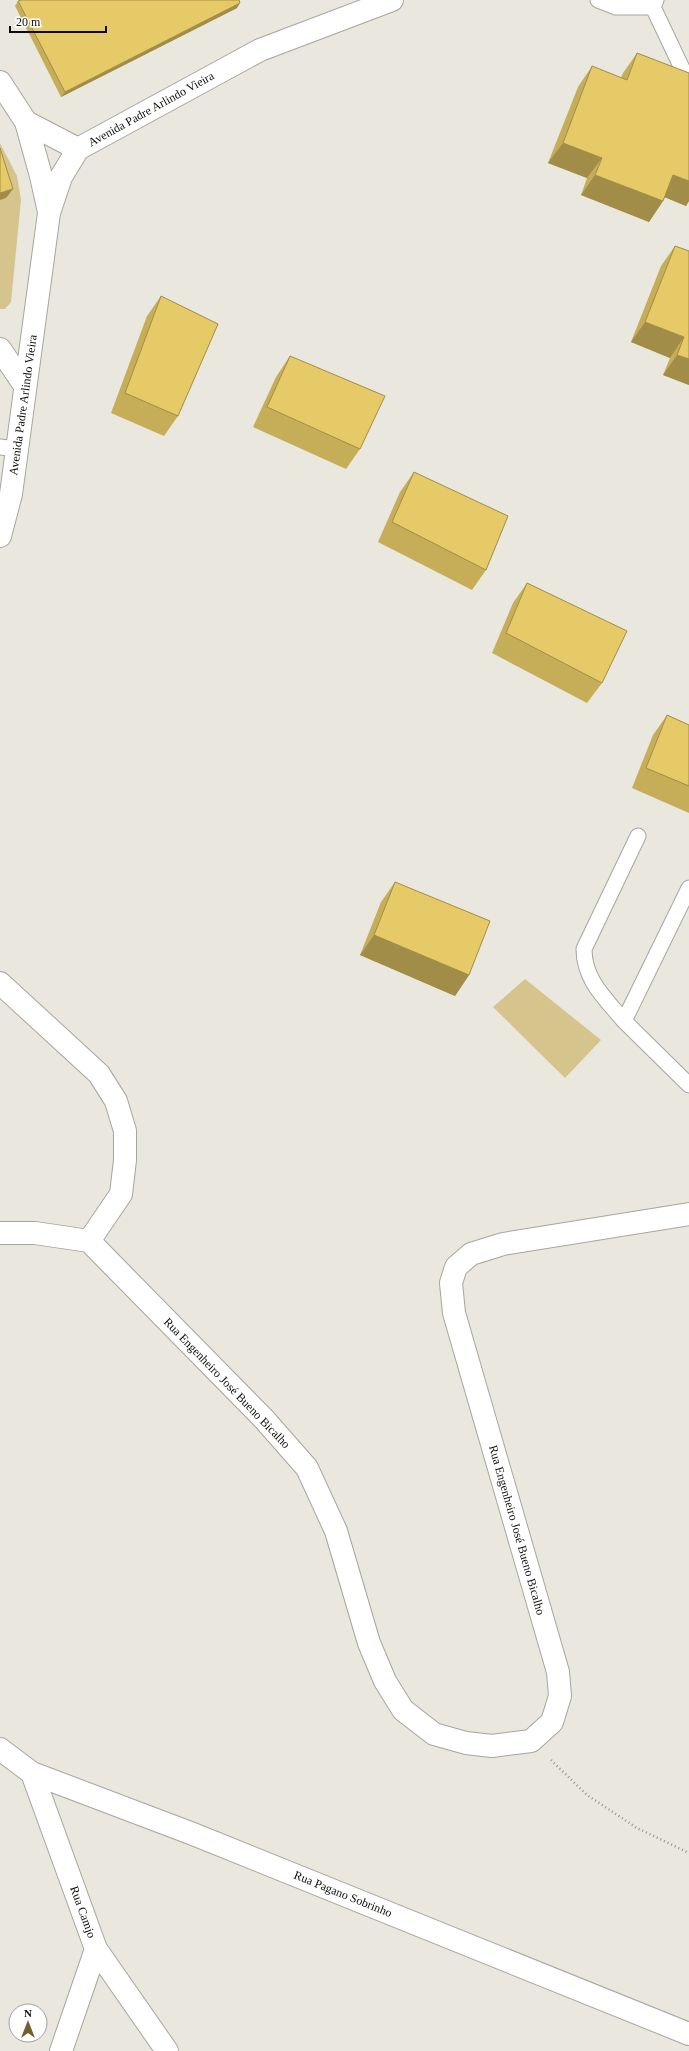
<svg xmlns="http://www.w3.org/2000/svg" width="689" height="2051" viewBox="0 0 689 2051" font-family="Georgia,serif">
  <style>
    .green { fill: #d5c48c }
    .lines { fill: none; stroke-linecap: round; stroke-linejoin: round }
    .service-casing { stroke: #a7a59d; stroke-width: 17 }
    .minor-casing { stroke: #a7a59d; stroke-width: 24 }
    .secondary-casing { stroke: #a7a59d; stroke-width: 24 }
    .path { stroke: #95938c; stroke-width: 2.5; stroke-dasharray: 1 3; stroke-linecap: butt }
    .service { stroke: #fff; stroke-width: 15 }
    .minor { stroke: #fff; stroke-width: 22 }
    .secondary { stroke: #fff; stroke-width: 22 }
    .wall { fill: #c6ae59 }
    .shaded-wall { fill: #a18d48 }
    .building { fill: #e6ca67; stroke: #a18d48 }
    .labels { text-anchor: middle; stroke-width: 3; stroke-linejoin: round; paint-order: stroke }
    .street-label { font-size: 12px; fill: #0d0c09; stroke: #fff }
  </style>
  <rect width="100%" height="100%" fill="#e9e7de"/>
  <path class="green" d="M 0,143 L 17,176 L 21,200 L 11,302 L 5,309 L 0,309 Z
    M 525,979 L 601,1040 L 565,1078 L 493,1007 Z"/>
  <g class="lines">
    <defs>
      <path id="service" d="M 598,0 L 616,7 L 653,7 L 656,0
        M 653,7 L 689,83
        M 0,447 L 16,449
        M 689,888 L 624,1021 L 689,1085
        M 624,1021 C 605,998 584,980 584,949 L 638,836"/>
      <path id="minor" d="M 0,983 L 99,1074 L 116,1101 L 125,1131 L 125,1160 L 121,1194 L 89,1241 L 264,1419 L 307,1468 L 336,1531 L 369,1643 L 385,1681 L 403,1710 L 434,1734 L 466,1743 L 492,1746 L 531,1741 L 552,1722 L 560,1696 L 558,1672 L 454,1313 L 451,1283 L 456,1267 L 471,1254 L 503,1244 L 689,1214
        M 0,1233 L 35,1233 L 89,1241
        M 0,1749 L 32,1773 L 193,1834 L 689,2034
        M 32,1773 L 96,1949 L 61,2051
        M 96,1949 L 167,2051"/>
      <path id="secondary" d="M 0,82 L 26,122 L 41,176 L 49,212
        M 26,122 L 78,149
        M 0,349 L 25,386
        M 0,536 L 11,494 L 49,213 L 61,177 L 78,149 L 260,50 L 392,0"/>
    </defs>
    <use href="#service" class="service-casing"/>
    <use href="#minor" class="minor-casing"/>
    <use href="#secondary" class="secondary-casing"/>
    <path class="path" d="M 551,1760 L 587,1795 L 637,1828 L 689,1853"/>
    <use href="#service" class="service"/>
    <use href="#minor" class="minor"/>
    <use href="#secondary" class="secondary"/>
  </g>
  <path class="wall" d="M 18,1 L 237,8 L 61,97 L 15,6 Z
    M 637,53 L 689,73 L 689,201 L 686,206 L 665,197 L 663,201 L 649,222 L 581,195 L 587,178 L 548,163 L 578,87 L 592,66 L 621,78 L 623,73 Z
    M 675,246 L 689,251 L 689,385 L 663,375 L 670,358 L 631,342 L 661,266 Z
    M 161,296 L 178,416 L 164,436 L 111,413 L 147,316 Z
    M 290,356 L 360,449 L 346,469 L 253,427 L 276,377 Z
    M 414,472 L 486,570 L 472,590 L 378,542 L 400,492 Z
    M 527,583 L 602,683 L 587,703 L 492,653 L 513,603 Z
    M 667,715 L 689,725 L 689,813 L 632,788 L 653,735 Z
    M 395,882 L 469,975 L 455,996 L 360,955 L 381,902 Z"/>
  <path class="shaded-wall" d="M 240,3 L 237,8 L 61,97 L 65,92 Z
    M 563,143 L 602,158 L 587,178 L 548,163 Z
    M 595,175 L 663,201 L 649,222 L 581,195 Z
    M 673,175 L 689,181 L 689,201 L 686,206 L 659,195 Z
    M 13,189 L 6,198 L 0,200 L 0,193 Z
    M 645,322 L 684,337 L 670,358 L 631,342 Z
    M 677,355 L 689,359 L 689,385 L 663,375 Z
    M 374,935 L 469,975 L 455,996 L 360,955 Z"/>
  <path class="building" d="M 21,0 L 239,0 L 240,3 L 65,92 L 18,1 Z
    M 637,53 L 689,73 L 689,181 L 673,175 L 663,201 L 595,175 L 602,158 L 563,143 L 592,66 L 627,80 Z
    M 0,148 L 13,189 L 0,193 Z
    M 675,246 L 689,251 L 689,359 L 677,355 L 684,337 L 645,322 Z
    M 161,296 L 218,324 L 178,416 L 125,393 Z
    M 290,356 L 385,396 L 360,449 L 267,407 Z
    M 414,472 L 508,516 L 486,570 L 392,522 Z
    M 527,583 L 627,631 L 602,683 L 506,633 Z
    M 667,715 L 689,725 L 689,786 L 646,768 Z
    M 395,882 L 490,921 L 469,975 L 374,935 Z"/>
  <g class="labels">
    <g class="street-label">
      <text transform="translate(151 109) rotate(-29)" y="4">Avenida Padre Arlindo Vieira</text>
      <text transform="translate(23 405) rotate(-82)" y="4">Avenida Padre Arlindo Vieira</text>
      <text transform="translate(227 1383) rotate(46)" y="4">Rua Engenheiro José Bueno Bicalho</text>
      <text transform="translate(517 1530) rotate(74)" y="4">Rua Engenheiro José Bueno Bicalho</text>
      <text transform="translate(343 1894) rotate(22)" y="4">Rua Pagano Sobrinho</text>
      <text transform="translate(83 1912) rotate(70)" y="4">Rua Camjo</text>
    </g>
  </g>
  <g transform="translate(28 2023)"><circle r="19" fill="#ffffff" stroke="#9e9e9d"/>
  <path d="M0-3L7 15L0 10L-7 15Z" fill="#70622f"/>
  <text y="-6" font-size="11" font-weight="bold" text-anchor="middle" fill="#0d0c09">N</text>
  </g>
  <path d="M10 26v6h96v-6" fill="none" stroke="#0d0c09" stroke-width="2"/>
  <text x="16" y="26" font-size="12" fill="#0d0c09" stroke="#ffffff" stroke-width="3" paint-order="stroke">20 m</text>
</svg>
